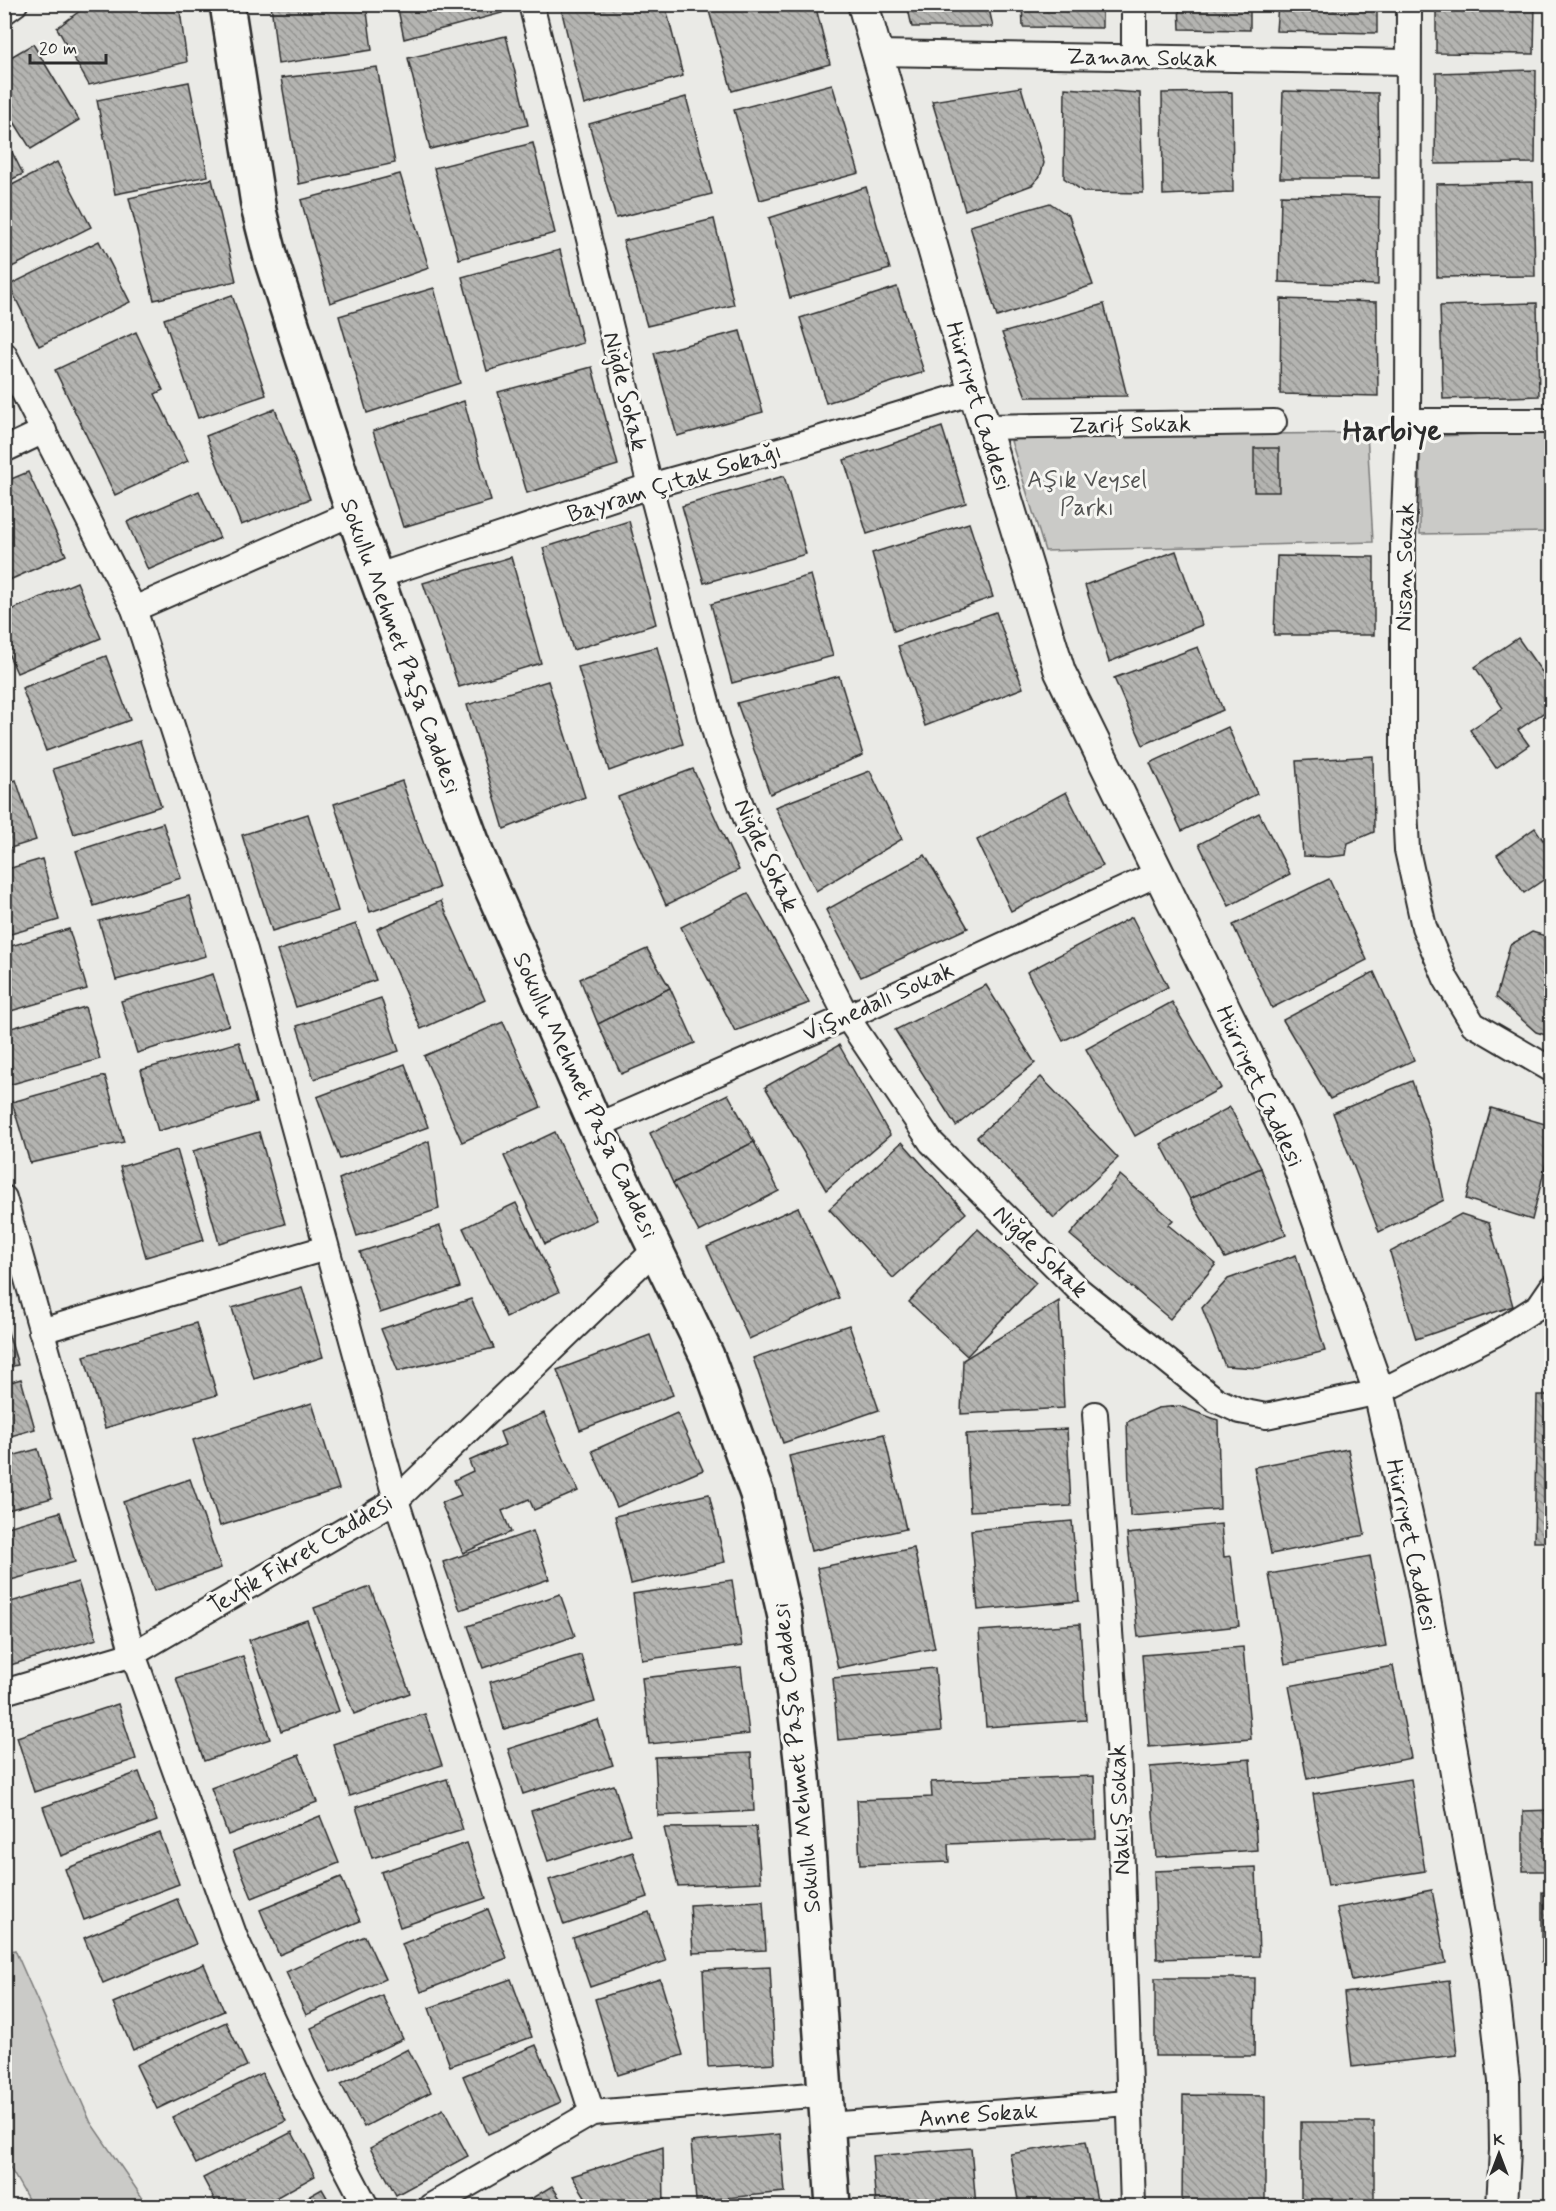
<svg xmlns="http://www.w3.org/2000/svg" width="1556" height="2211" font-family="Mynerve,sans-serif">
<defs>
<pattern id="building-back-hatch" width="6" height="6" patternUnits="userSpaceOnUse" patternTransform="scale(1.5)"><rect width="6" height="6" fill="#b4b4b1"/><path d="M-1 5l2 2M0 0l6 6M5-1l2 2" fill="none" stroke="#939390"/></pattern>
</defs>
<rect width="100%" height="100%" fill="#eaeae6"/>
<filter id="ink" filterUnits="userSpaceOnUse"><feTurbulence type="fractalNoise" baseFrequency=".0167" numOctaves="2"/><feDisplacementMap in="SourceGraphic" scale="12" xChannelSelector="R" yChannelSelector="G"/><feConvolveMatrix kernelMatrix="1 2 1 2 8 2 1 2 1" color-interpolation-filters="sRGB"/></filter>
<g filter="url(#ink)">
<g fill="#cacac7" stroke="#7a7a79" stroke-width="1.5">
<path d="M1551 431V532L1420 534V437Z"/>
<path d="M1367 433 1373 542 1045 551 1011 441 1024 436Z"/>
<path d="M15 1950 91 2123 148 2206H32L5 2159 4 1953Z"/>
</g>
<g fill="url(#building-back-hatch)" stroke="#2b2b2b" stroke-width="1.5">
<path d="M120 4H179L187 62 89 85 57 28 81 10Z"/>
<path d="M271 4H366L372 50 278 64Z"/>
<path d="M397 4H500L502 13 404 39Z"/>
<path d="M560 4H665L683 76 584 105Z"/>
<path d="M707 4H815L830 64 732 91Z"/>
<path d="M907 4H988L993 27H912Z"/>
<path d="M1022 4H1102V28L1023 27Z"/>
<path d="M1179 4H1250V30L1180 29Z"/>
<path d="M1278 4H1377V33L1276 31Z"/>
<path d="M1436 4H1535L1534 54 1436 53Z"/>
<path d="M506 36 528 125 430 149 408 58Z"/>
<path d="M33 44 79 120 31 149 4 106V61Z"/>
<path d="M377 67 395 163 299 184 281 78Z"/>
<path d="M1536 70 1535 163 1435 164 1436 73Z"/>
<path d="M189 82 208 176 115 194 97 100Z"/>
<path d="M832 84 859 173 760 200 734 110Z"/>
<path d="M1021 87 1044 163 1040 176 1032 185 965 210 932 101Z"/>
<path d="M1065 88 1140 93 1143 193 1084 192 1064 178Z"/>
<path d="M1283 91 1378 93 1379 178H1280Z"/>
<path d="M1232 92 1233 192 1163 195 1162 93Z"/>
<path d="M686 97 712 194 616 218 589 124Z"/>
<path d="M4 136 23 174 4 183Z"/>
<path d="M533 143 555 233 459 259 434 168Z"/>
<path d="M57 162 91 227 4 271V189Z"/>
<path d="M400 174 429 268 330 303 301 200Z"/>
<path d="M212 179 236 281 154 300 129 198Z"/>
<path d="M1533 182 1535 276 1437 277 1436 184Z"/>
<path d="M866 187 890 269 790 298 769 218Z"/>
<path d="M1281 195 1379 197 1378 285 1279 282Z"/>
<path d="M1050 203 1069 216 1093 285 997 317 970 226Z"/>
<path d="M714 219 734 305 647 326 623 241Z"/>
<path d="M99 241 130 302 39 346 9 285Z"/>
<path d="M560 250 583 343 487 371 462 277Z"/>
<path d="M897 287 924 372 826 403 800 318Z"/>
<path d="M434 288 460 383 367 413 339 316Z"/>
<path d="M232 295 266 395 198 418 164 319Z"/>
<path d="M1281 299 1377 302 1378 396 1280 394Z"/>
<path d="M1537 303 1539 396 1443 399 1440 306Z"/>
<path d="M1104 304 1127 396 1026 397 1002 333Z"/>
<path d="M740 331 763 412 677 436 654 353Z"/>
<path d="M136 332 163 390 155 394 188 461 115 495 55 370Z"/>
<path d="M592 367 618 465 527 493 498 392Z"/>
<path d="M464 401 491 501 403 527 373 431Z"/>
<path d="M275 409 310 499 241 525 206 436Z"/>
<path d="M942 427 966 503 867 534 844 460Z"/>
<rect x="1254" y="448" width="25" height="44"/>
<path d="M28 472 66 555 5 582 4 482Z"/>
<path d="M784 476 806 554 704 583 682 506Z"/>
<path d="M199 491 220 538 148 570 127 522Z"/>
<path d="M629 521 656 624 573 650 543 548Z"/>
<path d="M969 523 993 597 894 631 872 553Z"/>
<path d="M1176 551 1202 625 1109 662 1085 585Z"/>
<path d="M1277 556 1374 557V635H1274Z"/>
<path d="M511 557 541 663 459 687 423 583Z"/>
<path d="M811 575 833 656 732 683 711 604Z"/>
<path d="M77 582 101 638 17 673 4 644V613Z"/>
<path d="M996 612 1023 688 925 726 898 646Z"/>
<path d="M1518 638 1544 675 1552 669V707L1518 730 1529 745 1496 768 1470 730 1503 708 1475 667Z"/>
<path d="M657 647 683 744 609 771 578 667Z"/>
<path d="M1198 647 1223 710 1143 745 1114 678Z"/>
<path d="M106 656 130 720 46 751 22 688Z"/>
<path d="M839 676 863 755 770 794 737 703Z"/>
<path d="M548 681 585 797 504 829 467 705Z"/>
<path d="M1228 727 1257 794 1182 831 1150 763Z"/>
<path d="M140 741 161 806 74 834 53 769Z"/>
<path d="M4 747 11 765 4 767Z"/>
<path d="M1373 756 1374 832 1348 843 1346 855 1328 857 1303 856 1296 761Z"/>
<path d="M693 769 739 870 666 905 618 797Z"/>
<path d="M870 771 902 839 816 891 775 807Z"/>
<path d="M16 780 36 840 4 850V784Z"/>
<path d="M402 781 439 888 370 912 334 804Z"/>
<path d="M1066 792 1103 866 1011 911 977 840Z"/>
<path d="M1259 813 1290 874 1229 906 1199 844Z"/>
<path d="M308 814 338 911 272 931 242 835Z"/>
<path d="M163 823 181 878 94 906 76 851Z"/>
<path d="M1535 828 1543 840 1552 834V874L1524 893 1497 855Z"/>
<path d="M925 855 968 928 861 977 826 910Z"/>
<path d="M42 859 59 920 4 936V870Z"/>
<path d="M1329 879 1367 960 1272 1008 1233 925Z"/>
<path d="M748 893 809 1003 735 1031 681 927Z"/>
<path d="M189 896 206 956 116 980 99 921Z"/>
<path d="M441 901 485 1000 421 1029 377 929Z"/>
<path d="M1132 917 1168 987 1063 1041 1027 972Z"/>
<path d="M356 924 376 980 296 1007 277 951Z"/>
<path d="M69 929 87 989 4 1013V948Z"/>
<path d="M1532 932 1552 938V1037L1536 1032 1496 997 1510 945Z"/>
<path d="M647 949 670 988 598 1024 580 979Z"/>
<path d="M1374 972 1414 1060 1330 1099 1283 1020Z"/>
<path d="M213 974 229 1025 137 1053 121 1001Z"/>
<path d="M986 985 1035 1063 956 1126 895 1030Z"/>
<path d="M670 988 695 1043 621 1074 598 1024Z"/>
<path d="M381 998 399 1051 314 1079 297 1026Z"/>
<path d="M1172 1002 1221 1088 1135 1136 1086 1049Z"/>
<path d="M85 1007 100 1059 5 1086 4 1030Z"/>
<path d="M503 1022 541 1107 462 1142 424 1056Z"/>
<path d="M239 1042 256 1103 158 1131 141 1070Z"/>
<path d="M839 1045 890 1135 826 1190 765 1087Z"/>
<path d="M405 1064 428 1127 340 1159 317 1097Z"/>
<path d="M105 1076 124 1142 30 1163 12 1102Z"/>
<path d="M1041 1077 1118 1158 1054 1218 977 1137Z"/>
<path d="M1412 1081 1430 1132 1444 1200 1379 1232 1333 1113Z"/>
<path d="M728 1094 754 1142 673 1183 650 1133Z"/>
<path d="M1230 1107 1261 1168 1190 1199 1161 1144Z"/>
<path d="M1491 1108 1552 1126V1139L1532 1220 1466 1199Z"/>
<path d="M259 1132 285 1224 219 1243 193 1151Z"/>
<path d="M555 1132 596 1220 545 1244 504 1156Z"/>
<path d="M429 1141 439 1209 357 1236 339 1179Z"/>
<path d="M754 1142 779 1191 699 1232 673 1183Z"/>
<path d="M902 1142 966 1213 893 1278 829 1209Z"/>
<path d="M177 1150 204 1240 146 1257 120 1167Z"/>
<path d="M1261 1168 1286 1235 1225 1258 1190 1199Z"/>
<path d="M1120 1175 1173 1220 1168 1225 1216 1264 1170 1319 1070 1235Z"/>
<path d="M516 1203 559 1292 506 1317 463 1228Z"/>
<path d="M798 1207 839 1298 749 1339 707 1247Z"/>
<path d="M1461 1214 1489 1223 1513 1306 1416 1339 1390 1252Z"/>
<path d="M440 1226 460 1287 380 1313 360 1252Z"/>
<path d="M978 1229 1036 1283 967 1356 909 1302Z"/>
<path d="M1296 1255 1325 1351 1258 1368 1225 1366 1202 1308 1228 1279Z"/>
<path d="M302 1287 323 1357 254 1379 232 1308Z"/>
<path d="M471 1299 494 1348 398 1371 381 1329Z"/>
<path d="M1059 1301 1064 1408 961 1414 963 1360Z"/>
<path d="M4 1319 18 1365 4 1368Z"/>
<path d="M196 1323 217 1395 105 1428 84 1356Z"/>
<path d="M849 1325 879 1410 783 1443 753 1358Z"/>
<path d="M650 1335 673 1395 580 1430 557 1370Z"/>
<path d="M21 1379 35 1429 4 1438V1384Z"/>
<path d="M1537 1395H1552V1542H1534Z"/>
<path d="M312 1403 339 1489 220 1526 193 1440Z"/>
<path d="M1179 1406 1218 1420 1220 1509 1130 1516 1127 1422 1158 1408Z"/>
<path d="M544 1413 578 1491 534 1510 529 1499 502 1511 511 1532 463 1553 441 1503 461 1495 454 1480 473 1471 469 1461 505 1445 500 1432Z"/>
<path d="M677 1413 703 1470 617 1507 592 1451Z"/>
<path d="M1067 1429 1071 1506 970 1511 966 1434Z"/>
<path d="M884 1434 906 1529 811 1551 789 1456Z"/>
<path d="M38 1449 52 1498 4 1511V1458Z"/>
<path d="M1348 1449 1365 1535 1271 1554 1254 1467Z"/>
<path d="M190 1479 221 1568 154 1591 123 1502Z"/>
<path d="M709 1494 725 1562 631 1584 615 1516Z"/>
<path d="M60 1512 75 1562 4 1582V1528Z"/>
<path d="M1072 1521 1079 1601 978 1610 971 1530Z"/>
<path d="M1221 1524 1224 1557 1231 1556 1239 1626 1138 1637 1127 1534Z"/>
<path d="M533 1531 549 1579 460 1610 443 1562Z"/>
<path d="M914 1548 935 1648 838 1668 817 1568Z"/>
<path d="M1370 1556 1386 1646 1285 1664 1269 1574Z"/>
<path d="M732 1580 742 1646 642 1660 633 1594Z"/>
<path d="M78 1582 97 1639 4 1667V1604Z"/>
<path d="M370 1587 410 1693 354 1714 314 1608Z"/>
<path d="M560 1594 575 1636 483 1668 468 1626Z"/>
<path d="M307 1620 339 1711 281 1731 249 1640Z"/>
<path d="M1080 1624 1086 1720 986 1727 979 1631Z"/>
<path d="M1243 1647 1251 1739 1149 1747 1142 1655Z"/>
<path d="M581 1655 595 1702 504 1729 490 1682Z"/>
<path d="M243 1656 270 1739 204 1761 176 1678Z"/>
<path d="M1393 1666 1411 1758 1307 1779 1289 1686Z"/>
<path d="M741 1667 749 1734 649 1744 642 1678Z"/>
<path d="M935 1668 941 1731 838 1740 833 1678Z"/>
<path d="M118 1704 136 1759 34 1792 17 1737Z"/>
<path d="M425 1714 442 1765 350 1796 333 1744Z"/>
<path d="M598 1720 613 1765 523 1794 508 1749Z"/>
<path d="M751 1753 754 1811 658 1816 655 1757Z"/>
<path d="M299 1755 317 1802 228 1835 211 1788Z"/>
<path d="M1250 1759 1257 1850 1156 1857 1150 1767Z"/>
<path d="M139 1772 157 1821 61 1856 43 1807Z"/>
<path d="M1094 1776 1096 1838 948 1844 949 1862 860 1865 857 1800 932 1797 931 1782Z"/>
<path d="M447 1779 463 1830 372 1858 356 1807Z"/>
<path d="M1411 1779 1425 1871 1328 1886 1313 1794Z"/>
<path d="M614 1785 630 1834 548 1861 531 1811Z"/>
<path d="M1552 1810V1871H1523V1811Z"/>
<path d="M320 1816 339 1863 252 1898 233 1851Z"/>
<path d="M756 1827 761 1882 678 1886 664 1828Z"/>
<path d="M160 1833 179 1884 84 1920 65 1869Z"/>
<path d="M467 1843 486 1898 400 1927 381 1872Z"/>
<path d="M633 1852 648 1897 564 1925 549 1880Z"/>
<path d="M1256 1867 1259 1956 1157 1959 1154 1871Z"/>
<path d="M341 1877 360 1921 279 1955 260 1910Z"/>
<path d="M1432 1890 1446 1963 1352 1981 1337 1908Z"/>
<rect x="1542" y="1892" width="10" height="70"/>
<path d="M177 1899 196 1944 103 1983 84 1938Z"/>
<path d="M763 1901 766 1950 693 1953 690 1905Z"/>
<path d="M488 1909 507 1958 421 1992 402 1944Z"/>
<path d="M649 1912 666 1961 590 1987 573 1938Z"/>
<path d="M365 1936 385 1979 306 2015 286 1972Z"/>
<path d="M204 1964 224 2011 133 2050 113 2003Z"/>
<path d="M770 1967 775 2063 708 2067 703 1970Z"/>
<path d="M1552 1974V2057H1546Z"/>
<path d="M1155 1978H1255L1254 2056H1155Z"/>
<path d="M511 1979 532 2037 450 2066 429 2008Z"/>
<path d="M660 1979 683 2055 618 2075 595 1999Z"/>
<path d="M1449 1980 1457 2055 1352 2067 1344 1993Z"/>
<path d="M382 1995 403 2039 331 2072 311 2028Z"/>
<path d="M226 2022 247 2066 157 2109 136 2065Z"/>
<path d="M536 2045 561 2102 488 2134 463 2076Z"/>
<path d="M408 2049 431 2092 364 2127 341 2084Z"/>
<path d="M262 2073 286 2121 196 2164 172 2117Z"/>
<path d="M1183 2095 1265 2096V2206H1182Z"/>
<path d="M443 2109 468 2156 396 2195 370 2148Z"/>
<rect x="1301" y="2122" width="73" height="84"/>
<path d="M292 2132 315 2176 261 2206H218L203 2178Z"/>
<path d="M780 2134 785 2192 696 2201 691 2142Z"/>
<path d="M1086 2141 1098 2206H1019L1010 2154Z"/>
<path d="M663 2147 664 2206H591L572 2176Z"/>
<path d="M971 2148 976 2206H876L872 2156Z"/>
<path d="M552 2186 565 2206H519Z"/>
<path d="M322 2189 332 2206H292Z"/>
</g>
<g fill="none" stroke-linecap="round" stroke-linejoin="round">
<defs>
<g id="minor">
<path d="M531 4 650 486 717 740 747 821 847 1017 931 1142 1079 1290 1216 1400 1240 1411 1266 1416 1379 1392 1495 1334 1539 1306 1552 1287"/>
<path d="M1409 4 1408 421 1403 539V764L1407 850 1424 927 1446 979 1473 1024 1552 1070"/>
<path d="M4 12 15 4"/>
<path d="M876 53 1408 62"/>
<path d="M1134 56V4"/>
<path d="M4 354 134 609 245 950 396 1500 592 2113"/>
<path d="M1408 421H1552"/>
<path d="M986 427 1274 422"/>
<path d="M4 450 44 431"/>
<path d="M375 577 650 486 808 442 974 392"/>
<path d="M134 609 353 513"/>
<path d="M596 1126 847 1017 1159 873"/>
<path d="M4 1198 133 1654 235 1937 303 2086 366 2206"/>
<path d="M41 1331 326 1248"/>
<path d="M1095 1414 1118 1747 1133 2206"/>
<path d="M4 1692 133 1654 396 1500 657 1248"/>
<path d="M827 2125 1129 2103"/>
<path d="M431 2206 592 2113 824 2094"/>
</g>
<path id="tertiary" d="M863 4 974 392 1060 672 1288 1137 1379 1392 1420 1572 1492 1975 1504 2081 1505 2150 1502 2206"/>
<path id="secondary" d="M227 4 259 211 272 262 353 513 477 855 596 1126 707 1356 757 1494 785 1617 803 1777 833 2206"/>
</defs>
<use href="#minor" stroke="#2b2b2b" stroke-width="28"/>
<use href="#tertiary" stroke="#2b2b2b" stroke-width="34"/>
<use href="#secondary" stroke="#2b2b2b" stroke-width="38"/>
<use href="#minor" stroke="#f6f6f2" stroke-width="24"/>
<use href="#tertiary" stroke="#f6f6f2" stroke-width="30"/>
<use href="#secondary" stroke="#f6f6f2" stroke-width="33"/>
</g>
</g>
<g text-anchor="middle" stroke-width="6" stroke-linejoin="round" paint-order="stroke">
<g font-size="24" fill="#2b2b2b" stroke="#f6f6f2">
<text transform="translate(1142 57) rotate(1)" y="8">Zaman Sokak</text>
<text transform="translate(626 391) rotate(76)" y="8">Niğde Sokak</text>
<text transform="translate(979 406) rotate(73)" y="8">Hürriyet Caddesi</text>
<text transform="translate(1130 424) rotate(-1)" y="8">Zarif Sokak</text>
<text transform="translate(674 482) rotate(-17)" y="8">Bayram Çıtak Sokağı</text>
<text transform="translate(1404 567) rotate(-89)" y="8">Nisan Sokak</text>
<text transform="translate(401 646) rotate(70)" y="8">Sokullu Mehmet Paşa Caddesi</text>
<text transform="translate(767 855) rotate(65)" y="8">Niğde Sokak</text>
<text transform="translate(878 1001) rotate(-24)" y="8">Vişnedalı Sokak</text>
<text transform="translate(1260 1086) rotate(65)" y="8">Hürriyet Caddesi</text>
<text transform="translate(586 1095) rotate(65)" y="8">Sokullu Mehmet Paşa Caddesi</text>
<text transform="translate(1041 1251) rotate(44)" y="8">Niğde Sokak</text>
<text transform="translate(1412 1545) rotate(78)" y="8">Hürriyet Caddesi</text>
<text transform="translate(300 1554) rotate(-31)" y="8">Tevfik Fikret Caddesi</text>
<text transform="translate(796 1758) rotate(-96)" y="8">Sokullu Mehmet Paşa Caddesi</text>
<text transform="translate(1119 1810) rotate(-92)" y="8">Nakış Sokak</text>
<text transform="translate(978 2114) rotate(-4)" y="8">Anne Sokak</text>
</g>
<g font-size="24" fill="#535352" stroke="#f6f6f2">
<text x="1087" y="487">Aşık Veysel<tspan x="1087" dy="28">Parkı</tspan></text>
</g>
<g font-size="30" font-weight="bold" fill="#2b2b2b" stroke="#f6f6f2">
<text x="1392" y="440">Harbiye</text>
</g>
</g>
<rect width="1556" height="2211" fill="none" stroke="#f6f6f2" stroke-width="24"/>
<rect x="12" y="12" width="1532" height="2187" fill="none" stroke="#2b2b2b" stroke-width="2" filter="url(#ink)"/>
<g transform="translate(1499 2154)" stroke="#f6f6f2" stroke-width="4.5" paint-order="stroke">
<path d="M0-4.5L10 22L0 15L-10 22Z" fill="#2b2b2b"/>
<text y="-9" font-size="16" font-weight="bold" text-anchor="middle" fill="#2b2b2b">K</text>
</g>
<path d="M30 54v9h76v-9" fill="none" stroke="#2b2b2b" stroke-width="3"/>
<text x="39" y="54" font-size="18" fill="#2b2b2b" stroke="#f6f6f2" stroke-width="4.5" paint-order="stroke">20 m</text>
</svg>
